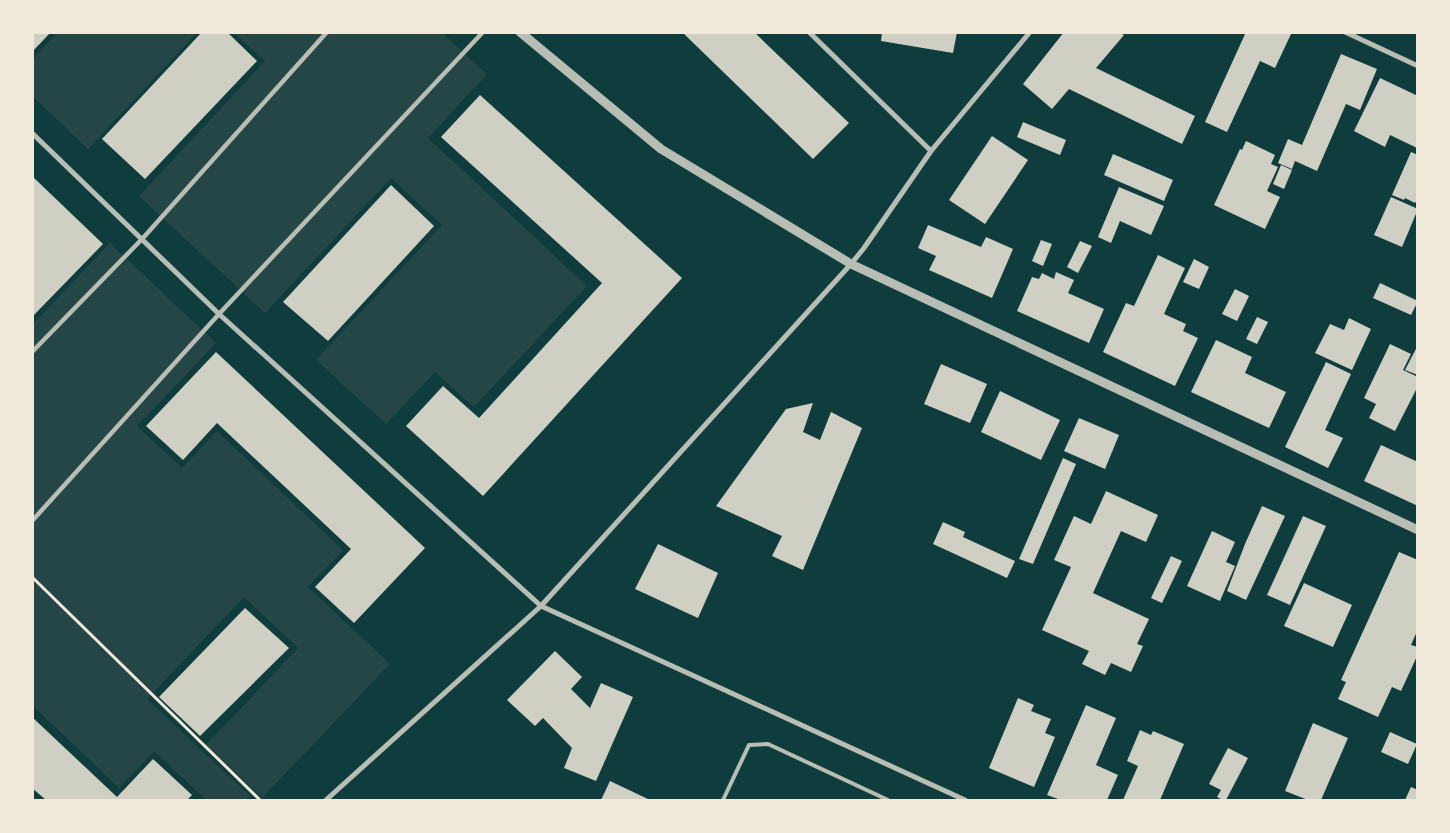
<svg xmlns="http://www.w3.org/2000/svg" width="1450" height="833" font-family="'Public Sans',sans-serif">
<rect width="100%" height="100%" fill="#0f3d3e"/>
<g fill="#244646">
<path d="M57 33V32L197 33 88 149 33 97V59Z"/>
<path d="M234 33H442L487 74 428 138 587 286 474 407 435 372 386 424 316 360 442 225 391 178 265 313 139 196 265 61Z"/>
<path d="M110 243 216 343 137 426 182 468 217 431 343 550 308 587 390 664 262 798 206 745 298 648 244 597 147 699 250 796 246 800H206L154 751 119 788 33 706 32 325Z"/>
</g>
<g fill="#cfcfc3">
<path d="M32 32H51L32 52Z"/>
<path d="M202 32H227L257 61 145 179 102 139Z"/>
<path d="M682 32H754L849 123 813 159Z"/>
<path d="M882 32H957L953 53 881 41Z"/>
<path d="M1064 32H1118L1124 35 1096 68 1195 116 1182 144 1069 89 1052 109 1023 84Z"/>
<path d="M1246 32H1292L1275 68 1260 61 1227 132 1205 122Z"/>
<path d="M1341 54 1377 69 1360 110 1346 104 1317 171 1295 161 1292 169 1278 163 1288 139 1302 145Z"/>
<path d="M1380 78 1418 96 1417 148 1390 135 1385 147 1354 131Z"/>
<path d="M480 95 682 278 483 496 406 426 443 386 479 418 602 283 441 137Z"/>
<path d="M1023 122 1066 140 1060 155 1017 137Z"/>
<path d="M992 136 1028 160 985 224 949 200Z"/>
<path d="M1246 141 1275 155 1271 164 1278 167 1267 191 1280 197 1265 229 1214 205 1240 149 1242 150Z"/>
<path d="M1411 152 1418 155V198L1415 203 1405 198 1404 200 1392 195Z"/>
<path d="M1113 154 1173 180 1164 201 1104 175Z"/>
<path d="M1281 165 1292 170 1284 189 1273 184Z"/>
<path d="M32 176 103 244 33 316 32 250 34 249 32 247Z"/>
<path d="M391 185 434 226 328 341 283 302Z"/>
<path d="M1119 187 1164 206 1151 235 1120 221 1111 243 1098 237Z"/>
<path d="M1391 197 1418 209 1402 247 1374 235Z"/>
<path d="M928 225 981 247 986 237 1013 249 992 298 929 270 936 256 918 248Z"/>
<path d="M1041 240 1052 244 1043 266 1032 261Z"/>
<path d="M1080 241 1092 246 1078 273 1067 267Z"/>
<path d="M1158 255 1185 268 1164 314 1186 324 1183 331 1198 338 1175 386 1103 352 1126 303 1134 306Z"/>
<path d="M1194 259 1209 267 1199 289 1183 282Z"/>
<path d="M1056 272 1074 280 1068 293 1104 309 1089 343 1017 311 1032 277 1039 279 1042 273 1054 279Z"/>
<path d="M1380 283 1418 301 1411 315 1373 298Z"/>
<path d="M1235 289 1249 296 1237 321 1222 314Z"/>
<path d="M1257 317 1268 322 1257 344 1246 339Z"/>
<path d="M1349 318 1371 329 1352 370 1315 353 1330 324 1344 330Z"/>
<path d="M1216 340 1252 357 1245 373 1286 392 1269 428 1191 392Z"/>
<path d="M1390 344 1411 354 1403 370 1418 377V386L1395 431 1369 418 1376 404 1364 398Z"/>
<path d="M1418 345V375L1405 370Z"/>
<path d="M216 352 425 548 354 623 315 587 351 549 217 423 183 460 146 426Z"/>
<path d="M1326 362 1351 374 1325 430 1343 438 1328 468 1285 447Z"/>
<path d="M941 364 987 384 970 423 924 404Z"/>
<path d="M1000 391 1060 420 1041 460 981 432Z"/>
<path d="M813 403 803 432 820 440 831 412 862 428 803 570 772 556 782 536 716 506 786 409Z"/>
<path d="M1079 418 1119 435 1105 469 1064 451Z"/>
<path d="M1381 445 1418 462V506L1364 481Z"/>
<path d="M1063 458 1076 464 1033 564 1019 559Z"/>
<path d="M1106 491 1158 515 1146 542 1121 531 1093 593 1149 619 1137 644 1143 646 1131 672 1111 663 1105 675 1082 664 1089 651 1042 630 1071 567 1054 560 1074 516 1091 524Z"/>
<path d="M1262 506 1285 516 1246 600 1227 591 1245 544Z"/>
<path d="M1303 516 1326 526 1290 605 1267 595Z"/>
<path d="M943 522 965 532 963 537 1015 561 1007 578 933 544Z"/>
<path d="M1212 531 1235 542 1226 562 1235 566 1220 601 1187 586Z"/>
<path d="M658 544 718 573 698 618 635 589Z"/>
<path d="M1399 552 1418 560V629L1411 645 1418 647V654L1401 691 1392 687 1378 717 1338 699 1346 682 1341 680Z"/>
<path d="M1171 556 1182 561 1162 603 1151 598Z"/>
<path d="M1304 583 1352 605 1333 647 1284 626Z"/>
<path d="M245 608 289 648 200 736 159 697Z"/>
<path d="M555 651 582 677 571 689 590 708 601 683 633 697 596 781 564 768 572 748 543 718 535 726 507 700Z"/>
<path d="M1018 698 1034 705 1031 711 1051 719 1045 733 1055 737 1034 787 989 768Z"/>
<path d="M1086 705 1116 718 1096 765 1118 775 1107 800H1061L1047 795Z"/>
<path d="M32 717 117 797 153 759 192 795 187 800H46L32 788Z"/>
<path d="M1313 723 1348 738 1321 800H1308L1285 791Z"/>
<path d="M1140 730 1151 735 1153 731 1184 744 1160 800H1123L1138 766 1127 761Z"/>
<path d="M1390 732 1417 744 1408 764 1381 752Z"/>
<path d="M1228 748 1248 758 1226 800H1223L1217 797 1221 790 1209 784Z"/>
<path d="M610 781 650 800H601Z"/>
<path d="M1411 787 1418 790V800H1405Z"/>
</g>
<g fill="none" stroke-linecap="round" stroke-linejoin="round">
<path stroke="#f1e9da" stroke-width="3" d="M32 577 260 800"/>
<path stroke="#b8beb3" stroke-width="4" d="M723 800 749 745 768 744 888 800"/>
<g stroke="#b8beb3" stroke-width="4.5">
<path d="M32 352 143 238 327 32"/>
<path d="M32 521 219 314 483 32"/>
</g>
<g stroke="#b8beb3" stroke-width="5">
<path d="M809 32 931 151"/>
<path d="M1345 32 1418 66"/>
<path d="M32 133 219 314 541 606 965 800"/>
<path d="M326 800 541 606 851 264 864 248 931 151 1030 32"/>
</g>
<path stroke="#b8beb3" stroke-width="9" d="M520 32 661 149 851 264 1418 530"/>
</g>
<rect width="1450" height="833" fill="none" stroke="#f1e9da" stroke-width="68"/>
</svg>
